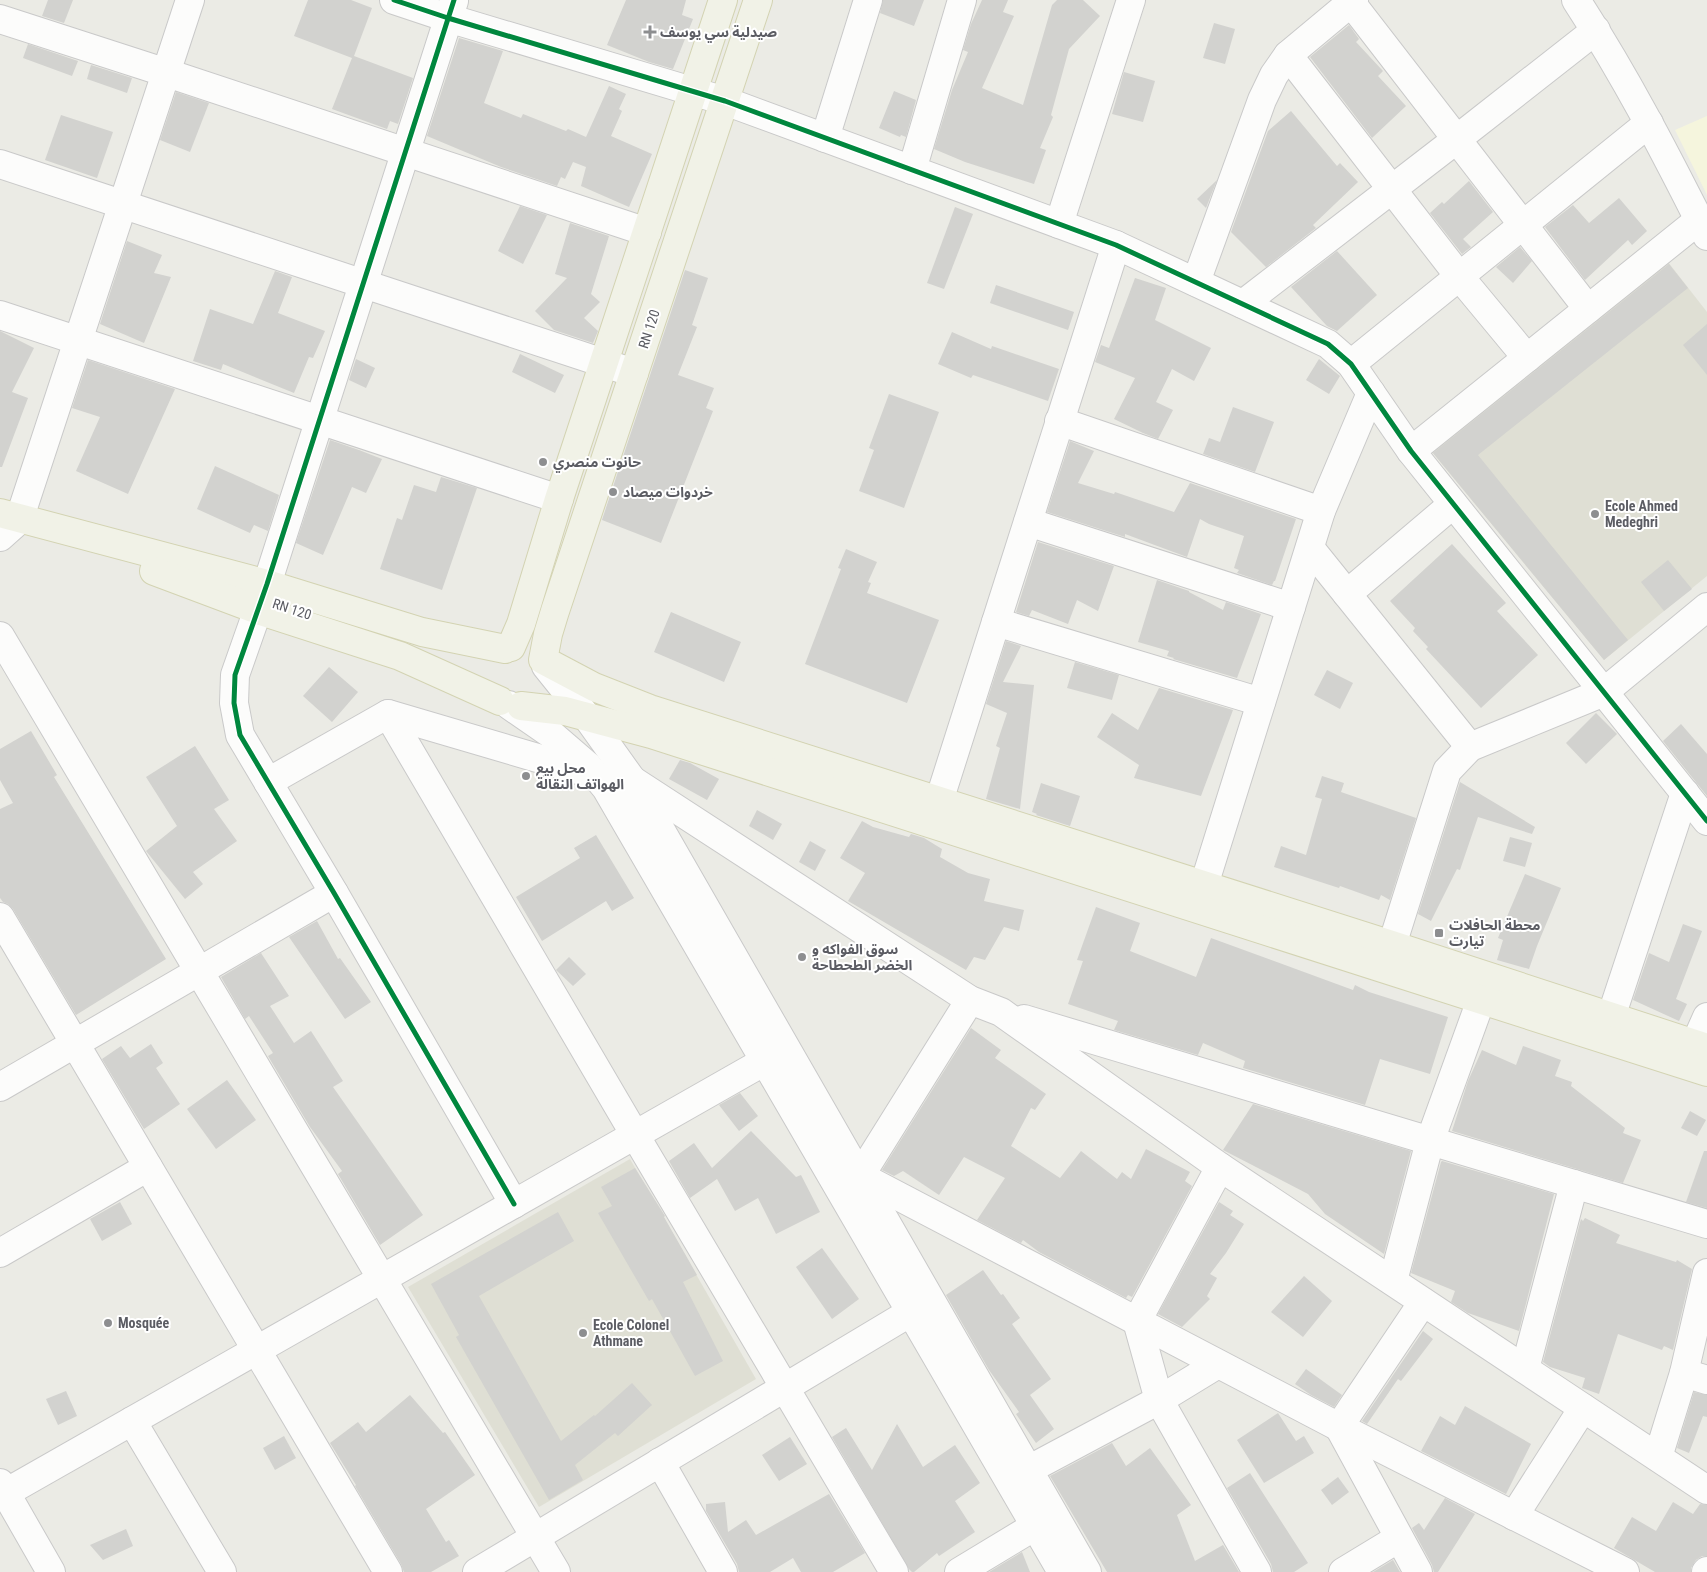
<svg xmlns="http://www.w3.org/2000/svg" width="1707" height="1572" font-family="'Roboto Condensed','Noto Sans Arabic',sans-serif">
<rect width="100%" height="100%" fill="#ebebe5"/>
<path fill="#f5f5dd" d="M1707 116V195L1675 130Z"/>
<g fill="#dfdfd4">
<path d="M1668 262 1707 312V576L1604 660 1432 452Z"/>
<path d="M630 1159 756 1379 539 1507 408 1287Z"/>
</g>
<g fill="#d2d2cf">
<path d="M48 0H73L64 23 42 16Z"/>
<path d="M308 0H351L372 8 354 56 413 78 398 124 390 121 387 129 332 109 352 58 294 36Z"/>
<path d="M626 0H686L682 15 693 19 673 69 649 62 607 45Z"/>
<path d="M883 0H924L914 26 880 13Z"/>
<path d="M982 0H1008L1003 12 1014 16 982 88 1023 105 1052 5 1057 0H1083L1100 16 1069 49 1051 115 1053 117 1040 148 1046 150 1034 184 965 162 934 149 952 90 968 52 963 50 971 24Z"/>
<path d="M1214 23 1235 29 1225 64 1203 58Z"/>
<path d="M1349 25 1359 39 1356 42 1383 71 1378 76 1406 106 1372 138 1310 57Z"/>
<path d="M459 38 503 51 484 103 521 118 523 114 566 131 568 129 586 137 609 86 626 94 619 109 622 111 611 136 652 154 629 207 581 186 586 167 573 162 565 179 561 177 557 186 501 167 427 136Z"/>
<path d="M28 44 78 61 72 76 23 58Z"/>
<path d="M91 65 132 78 127 93 87 79Z"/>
<path d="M1124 72 1155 81 1143 122 1112 114Z"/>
<path d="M894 91 916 100 906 137 901 135 900 137 879 128Z"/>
<path d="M176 92 209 103 190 152 160 140Z"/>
<path d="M1291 111 1337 166 1340 163 1358 182 1313 225 1316 228 1266 267 1231 232 1268 131Z"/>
<path d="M61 115 113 132 97 178 45 160Z"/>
<path d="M1217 180 1206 208 1197 199Z"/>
<path d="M1469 181 1493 212 1463 239 1471 247 1462 254 1430 213 1442 202 1444 204Z"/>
<path d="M1619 198 1647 231 1632 245 1628 240 1585 280 1545 227 1573 205 1589 223Z"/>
<path d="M520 206 547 215 523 264 498 251Z"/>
<path d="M955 207 973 214 944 289 927 283Z"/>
<path d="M570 223 609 236 591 294 600 302 584 318 598 331 593 343 554 330 535 311 567 278 555 274Z"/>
<path d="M127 241 162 255 154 273 171 277 144 343 100 324Z"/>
<path d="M1520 247 1532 261 1513 283 1496 267Z"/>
<path d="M1337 251 1377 295 1337 331 1327 326 1291 287Z"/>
<path d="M1669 264 1688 288 1478 455 1628 640 1604 660 1433 453Z"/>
<path d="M685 270 708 278 692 325 697 327 678 375 714 388 706 408 713 411 661 543 602 520Z"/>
<path d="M275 271 292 277 278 313 325 331 313 358 309 357 294 393 223 364 221 370 193 361 210 309 253 324Z"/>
<path d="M1135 278 1166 288 1155 320 1211 348 1194 381 1172 369 1156 402 1173 410 1158 439 1143 433 1114 419 1135 378 1095 362 1101 345 1109 348Z"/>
<path d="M996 285 1074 312 1068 330 990 303Z"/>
<path d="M1707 324V375L1683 345Z"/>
<path d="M0 331 34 348 12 392 28 398 2 467H0Z"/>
<path d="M952 332 991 349 992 346 1059 369 1048 401 973 375 971 378 938 364Z"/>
<path d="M520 354 564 375 555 393 512 372Z"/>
<path d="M356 359 375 368 366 388 349 380Z"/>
<path d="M1319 359 1340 376 1329 394 1306 380Z"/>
<path d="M88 360 175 389 128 494 76 471 100 417 72 408Z"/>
<path d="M889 394 939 412 904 508 859 491 874 450 869 448Z"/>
<path d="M1233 407 1274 422 1255 472 1203 454 1209 438 1220 442Z"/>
<path d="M330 440 359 450 382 459 366 493 352 487 323 555 296 543Z"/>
<path d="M1070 441 1094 451 1078 483 1114 494 1115 492 1174 512 1190 483 1296 519 1275 581H1274L1272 585 1237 573 1239 570 1234 568 1244 536 1209 524 1200 519 1187 557 1125 534V537L1047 512Z"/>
<path d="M215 466 279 495 268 531 254 525 250 533 197 509Z"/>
<path d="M441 477 477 488 442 590 380 569 397 518 402 520 414 485 436 492Z"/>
<path d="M1038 542 1114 566 1098 611 1077 600 1068 624 1032 610 1029 616 1016 612Z"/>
<path d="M1452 544 1506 603 1497 611 1538 655 1481 708 1426 649 1428 647 1413 631 1415 628 1390 601Z"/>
<path d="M846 549 877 562 868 582 871 583 867 593 939 620 907 703 805 664 841 569 838 568Z"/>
<path d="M1668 560 1692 589 1664 611 1641 582Z"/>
<path d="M1157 580 1189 591V592L1223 610 1226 602 1261 614 1237 678 1173 659 1174 658 1167 656 1169 651 1138 642Z"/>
<path d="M671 612 741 642 724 682 654 652Z"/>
<path d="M1006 641 1021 646 1003 682 1034 685 1020 809 986 799 1000 748 996 746 1007 713 986 704Z"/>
<path d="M1075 662 1119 675 1112 700 1067 688Z"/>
<path d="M329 667 358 692 332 722 303 696Z"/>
<path d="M1327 670 1353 683 1340 709 1314 695Z"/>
<path d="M1159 688 1233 710 1201 796 1134 778 1139 765 1097 737 1112 713 1138 730Z"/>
<path d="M1596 713 1617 734 1586 764 1566 743Z"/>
<path d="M1681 724 1707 754V796L1663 741Z"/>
<path d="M31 731 57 775 54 777 166 959 76 1015 13 909 8 904 3 902 0 898V809L13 803 0 780V749Z"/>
<path d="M195 746 229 800 214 809 237 841 193 872 203 884 185 899 146 851 177 826 146 777Z"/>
<path d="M680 760 690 763 719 779 707 800 669 779Z"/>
<path d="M1322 776 1344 783 1341 792 1416 818 1390 900 1381 895 1379 900 1340 886 1339 888 1274 867 1281 846 1306 855 1322 799 1315 797Z"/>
<path d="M1460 782 1535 827 1532 834 1478 817 1460 870 1457 869 1431 921 1418 914Z"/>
<path d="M1041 783 1080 796 1070 826 1036 815 1037 814 1032 812Z"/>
<path d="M757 810 782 824 773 840 749 826Z"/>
<path d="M862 821 873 827 909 837 911 834 924 838 942 849 940 857 968 873 990 879 984 901 1024 910 1019 931 1004 927 985 960 974 957 966 970 848 901 865 873 840 858Z"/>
<path d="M596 835 634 898 612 911 606 901 542 941 516 897 580 858 574 848Z"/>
<path d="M1510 837 1532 843 1525 867 1503 861Z"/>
<path d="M810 841 826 850 815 871 799 862Z"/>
<path d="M1525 874 1561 888 1537 946 1529 969 1497 960 1503 940 1498 938Z"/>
<path d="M1096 907 1140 923 1130 951 1196 977 1211 938 1353 990 1355 985 1369 992 1448 1017 1430 1074 1380 1059 1365 1105 1243 1068 1245 1061 1203 1043 1198 1055 1114 1030 1118 1021 1068 1004 1083 961 1077 960Z"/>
<path d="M317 921 338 959 340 958 371 1002 345 1019 289 937Z"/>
<path d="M1683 924 1702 931 1676 999 1687 1004 1679 1021 1633 1000 1649 953 1669 962Z"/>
<path d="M261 953 289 996 270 1006 294 1043 311 1031 343 1081 333 1087 423 1215 380 1245 338 1174 342 1171 310 1127 268 1056 273 1053 249 1016 245 1019 221 977Z"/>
<path d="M569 957 586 974 573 986 556 970Z"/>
<path d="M971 1028 1001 1050 995 1058 1046 1094 1035 1110 1031 1108 1011 1146 1060 1178 1081 1151 1117 1179 1122 1172 1131 1179 1146 1149 1190 1172 1185 1181 1192 1186 1132 1297 1128 1295 1126 1298 1039 1252 1023 1240 1021 1243 977 1220 1005 1178 964 1157 939 1195 903 1171 894 1176 882 1170Z"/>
<path d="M151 1044 163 1063 156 1068 180 1104 144 1129 102 1059 121 1046 130 1058Z"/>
<path d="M1523 1046 1561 1060 1555 1076 1572 1082 1571 1086 1625 1128 1623 1133 1641 1140 1623 1183 1452 1131 1468 1081 1482 1050 1516 1065Z"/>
<path d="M227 1080 256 1120 216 1149 187 1109Z"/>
<path d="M740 1093 758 1116 739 1131 719 1105Z"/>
<path d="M1253 1104 1411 1151 1384 1254 1325 1214 1308 1194 1223 1150Z"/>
<path d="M1690 1111 1706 1120 1697 1136 1681 1128Z"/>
<path d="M751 1131 796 1177 801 1175 820 1212 776 1234 758 1198 735 1211 717 1179 690 1198 669 1161 694 1143 712 1168Z"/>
<path d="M1704 1151H1707V1208L1686 1202Z"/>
<path d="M1442 1161 1554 1194 1519 1331 1468 1313 1451 1302 1455 1291 1411 1273 1441 1162Z"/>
<path d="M635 1168 665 1216 664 1217 697 1275 683 1282 723 1361 695 1376 652 1299 649 1301 598 1213 612 1206 601 1187Z"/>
<path d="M120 1202 132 1224 102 1241 90 1219Z"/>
<path d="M1219 1202 1233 1211 1230 1215 1244 1224 1226 1253 1210 1274 1217 1278 1207 1296 1210 1299 1182 1327 1158 1314Z"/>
<path d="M558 1212 574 1241 479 1296 561 1441 594 1415 595 1416 632 1383 652 1405 618 1436 615 1433 575 1465 583 1480 549 1500 456 1337 459 1335 431 1284Z"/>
<path d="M1585 1218 1620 1235 1616 1243 1676 1262 1677 1260 1692 1269 1673 1350 1664 1346 1662 1350 1618 1334 1599 1394 1582 1388 1585 1378 1550 1367 1543 1362 1581 1219 1583 1221Z"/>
<path d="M822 1248 859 1299 832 1319 796 1267Z"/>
<path d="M983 1270 1001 1295 1003 1294 1020 1318 1012 1324 1051 1379 1030 1395 1054 1429 1036 1443 1016 1414 1019 1412 989 1370 946 1295Z"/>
<path d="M1304 1276 1332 1301 1303 1337 1271 1312Z"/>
<path d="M1423 1331 1433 1339 1401 1381 1398 1379 1367 1424 1362 1421Z"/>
<path d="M1306 1369 1342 1395 1334 1407 1311 1395 1295 1384Z"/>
<path d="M66 1391 77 1416 58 1425 46 1399Z"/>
<path d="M1694 1392 1707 1395V1417L1703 1416 1689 1453 1677 1448Z"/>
<path d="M410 1395 443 1433 445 1432 475 1475 426 1509 446 1542 449 1540 459 1556 431 1572H404L401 1564 355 1486 356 1485 330 1443 358 1422 366 1432Z"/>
<path d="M1465 1406 1531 1444 1506 1494 1421 1451 1440 1416 1455 1425Z"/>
<path d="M1278 1413 1296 1441 1304 1436 1314 1453 1264 1483 1237 1440Z"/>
<path d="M897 1424 923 1467 955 1445 980 1483 955 1501 975 1532 939 1556 937 1553 914 1572H912L909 1569 832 1437 846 1428 872 1470Z"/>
<path d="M284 1436 296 1458 275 1470 263 1448Z"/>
<path d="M790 1437 807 1464 779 1481 762 1455Z"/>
<path d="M1112 1443 1126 1466 1150 1448 1191 1505 1177 1515 1195 1561 1223 1545 1239 1572H1107L1050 1476Z"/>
<path d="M1250 1473 1308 1563 1294 1572H1273L1271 1564 1227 1488Z"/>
<path d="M1338 1477 1349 1492 1332 1505 1321 1490Z"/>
<path d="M829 1494 865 1553 833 1572H801L793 1558 770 1572H739L737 1564 706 1511V1504L725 1502 728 1532 746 1520 756 1535Z"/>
<path d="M1445 1498 1475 1514 1438 1572H1434L1432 1565 1412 1528 1419 1523 1424 1530Z"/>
<path d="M1673 1502 1693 1514 1700 1504 1707 1505V1556H1702L1696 1560 1691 1568V1572H1655L1614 1548 1632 1517 1656 1531Z"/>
<path d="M126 1529 133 1546 103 1560 90 1545Z"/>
<path d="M1022 1552 1030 1572H989Z"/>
<path d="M1393 1560 1400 1572H1373Z"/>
</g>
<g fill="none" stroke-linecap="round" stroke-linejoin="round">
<defs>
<g id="minor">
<path d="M394 0 448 18 725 101 1116 245 1328 344 1351 364 1411 451 1707 821"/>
<path d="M1349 0 1588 309"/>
<path d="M1576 0C1625 75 1667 156 1707 236"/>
<path d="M454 1 267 584 235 675 234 703 240 735 334 893 514 1204"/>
<path d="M0 19 167 73 647 232"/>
<path d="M1288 55 1459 276 1527 358"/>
<path d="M825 138 868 0"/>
<path d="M0 164 634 373"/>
<path d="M912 170 962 0"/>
<path d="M1059 224 1131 0"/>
<path d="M1196 282 1262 100 1274 75 1288 55 1354 0"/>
<path d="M1243 304 1457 139 1596 30"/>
<path d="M0 315 559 499"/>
<path d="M1351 364 1649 123"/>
<path d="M1059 421 1321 511"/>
<path d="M1411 451 1699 220"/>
<path d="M1028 522 1291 607"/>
<path d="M0 537 19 520 190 0"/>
<path d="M1310 548 1470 747"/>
<path d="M1347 594 1453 504"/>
<path d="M996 622 1261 702"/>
<path d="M0 636 556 1572"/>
<path d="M546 666 587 717 632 780 1087 1572"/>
<path d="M509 705 551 734 587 765 606 788 1062 1572"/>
<path d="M388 714 635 1135 894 1572"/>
<path d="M632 780 970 1000 1001 1012 1220 1167 1707 1490"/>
<path d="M268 782 388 714 592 774"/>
<path d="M939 801 1116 245"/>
<path d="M1204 885 1321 511 1371 393"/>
<path d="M0 917 388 1572"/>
<path d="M1392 945 1447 771 1470 747 1604 692 1707 607"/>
<path d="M970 1000 860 1176 1339 1427 1625 1572"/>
<path d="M1611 1017 1685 793"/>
<path d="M1024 1019 1707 1224"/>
<path d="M1695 1044 1707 1017"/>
<path d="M0 1087 334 893"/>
<path d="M1220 1167 1137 1321 1159 1400 1257 1572"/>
<path d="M0 1253 148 1167"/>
<path d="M1393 1281 1430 1141 1481 1000"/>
<path d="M1525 1369 1574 1184"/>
<path d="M1684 1373 1707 1380"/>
<path d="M132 1421 222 1572"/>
<path d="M1658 1457 1684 1373 1707 1273"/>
<path d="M660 1462 723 1572"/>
<path d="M1028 1470 1159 1400 1218 1364"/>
<path d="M0 1483 51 1572"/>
<path d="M0 1496 765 1061"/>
<path d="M1514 1516 1583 1408"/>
<path d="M477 1572 911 1312"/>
<path d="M959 1572 1050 1517"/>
<path d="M1343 1572 1399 1538"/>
<path d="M1418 1572 1339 1427 1423 1302"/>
<path d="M1706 1572 1707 1571"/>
</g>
<g id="major">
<path d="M758 0 555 611 548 634 543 660 594 687 650 709 1392 945 1707 1048"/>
<path d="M0 513 267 584 422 632 505 649"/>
<path d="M154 571 258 610 400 656 500 701"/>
<path d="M511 647 521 624 559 499 723 0"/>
<path d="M521 706 565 711 651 734 1707 1072"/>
</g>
</defs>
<use href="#minor" stroke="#c9c9c9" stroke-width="30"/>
<use href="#major" stroke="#d3d3b2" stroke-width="30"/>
<use href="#minor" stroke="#fcfcfb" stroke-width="28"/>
<use href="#major" stroke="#f1f2e7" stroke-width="28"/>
<defs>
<g id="cycleway">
<path d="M394 0 448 18 725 101 1116 245 1328 344 1351 364 1411 451 1707 821"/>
<path d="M454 0 267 584 235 675 234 703 240 735 334 893 514 1204"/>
</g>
</defs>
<use href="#cycleway" stroke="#fff" stroke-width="8"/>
<use href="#cycleway" stroke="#00873e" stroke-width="5"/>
</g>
<g fill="#8d8e90" stroke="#fff" stroke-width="2">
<path d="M647.5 24.5h5v5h5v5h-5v5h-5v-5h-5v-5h5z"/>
<circle cx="543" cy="462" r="5"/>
<circle cx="613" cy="492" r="5"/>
<circle cx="1595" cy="514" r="5"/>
<circle cx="526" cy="776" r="5"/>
<rect x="1434" y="928" width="10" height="10" rx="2.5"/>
<circle cx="802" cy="957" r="5"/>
<circle cx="108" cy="1323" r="5"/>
<circle cx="583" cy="1333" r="5"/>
</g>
<g text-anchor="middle" stroke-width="4" stroke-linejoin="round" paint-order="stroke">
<g font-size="14" font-weight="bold" fill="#5b5c63" stroke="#fff" text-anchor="start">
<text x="660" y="37">صيدلية سي يوسف</text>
<text x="553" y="467">حانوت منصري</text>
<text x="623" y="497">خردوات ميصاد</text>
<text x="1605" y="511">Ecole Ahmed<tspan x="1605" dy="16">Medeghri</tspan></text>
<text x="536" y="773">محل بيع<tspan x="536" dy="16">الهواتف النقالة</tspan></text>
<text x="1449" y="930">محطة الحافلات<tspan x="1449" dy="16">تيارت</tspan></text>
<text x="812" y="954">سوق الفواكه و<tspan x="812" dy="16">الخضر الطحطاحة</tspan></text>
<text x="118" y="1328">Mosquée</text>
<text x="593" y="1330">Ecole Colonel<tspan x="593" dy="16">Athmane</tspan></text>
</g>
<g font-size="14" fill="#5b5c63" stroke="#fff">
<text transform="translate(649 329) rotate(-72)" y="5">RN 120</text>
<text transform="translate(292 609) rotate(18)" y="5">RN 120</text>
</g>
</g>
</svg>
